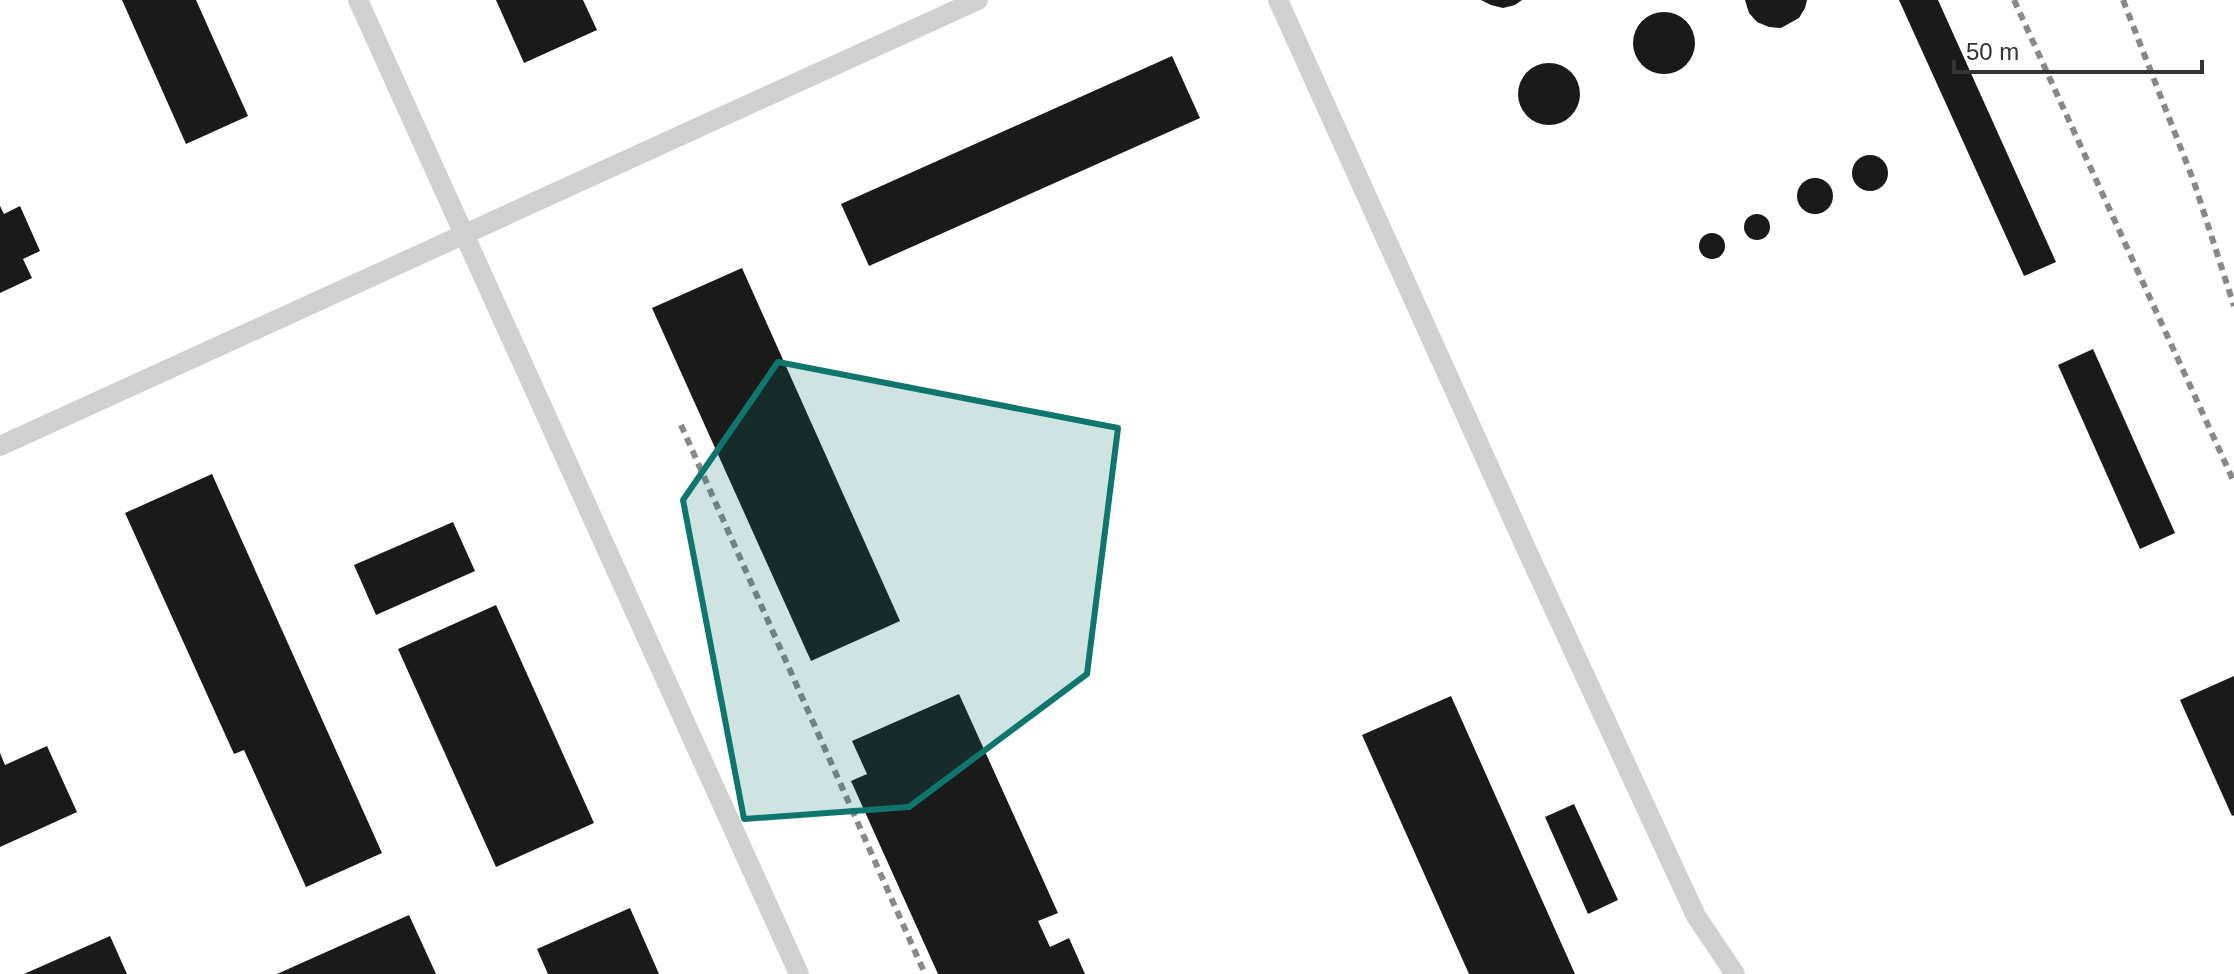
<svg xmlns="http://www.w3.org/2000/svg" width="2234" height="974" font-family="Helvetica,sans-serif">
<rect width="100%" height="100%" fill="#fff"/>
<g fill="#1a1a1a">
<path d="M122 0H196L248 116 186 144Z"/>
<path d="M496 0H583L597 30 524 63Z"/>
<path d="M1481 0H1522L1515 5 1503 8 1491 5Z"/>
<path d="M1745 0H1807L1805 8 1799 18 1781 28 1769 27 1757 22 1749 13Z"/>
<path d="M1899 0H1938L2056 262 2024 276Z"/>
<circle cx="1664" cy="43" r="31"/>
<path d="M1172 56 1200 118 869 266 841 204Z"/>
<circle cx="1549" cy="94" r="31"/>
<circle cx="1870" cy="173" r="18"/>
<circle cx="1815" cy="196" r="18"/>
<path d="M0 206 4 214 20 206 40 251 23 259 32 278 0 293Z"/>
<circle cx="1757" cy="227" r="13"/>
<circle cx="1712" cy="246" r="13"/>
<path d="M742 268 900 621 811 661 652 308Z"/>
<path d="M2093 349 2175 533 2140 549 2058 365Z"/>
<path d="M212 474 382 853 306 887 244 750 234 754 125 513Z"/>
<path d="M453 522 475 571 376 615 354 565Z"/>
<path d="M496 605 594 823 496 867 398 649Z"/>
<path d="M2234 676V815L2232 816 2180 700Z"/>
<path d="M959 694 1058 913 1038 921 1050 947 1069 938 1085 974H938L851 781 867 774 852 741Z"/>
<path d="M1451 696 1575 974H1469L1362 735Z"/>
<path d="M47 746 77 812 0 847V753L5 765Z"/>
<path d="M1574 804 1618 900 1588 914 1545 817Z"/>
<path d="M630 908 659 974H548L537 949Z"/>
<path d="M409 915 436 974H277Z"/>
<path d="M110 936 127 974H24Z"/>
</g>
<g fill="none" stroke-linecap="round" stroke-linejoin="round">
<g stroke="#d0d0d0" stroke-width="20">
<path d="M358 0 799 974"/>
<path d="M1278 0 1525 546 1696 916 1735 974"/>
<path d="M0 446 978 0"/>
</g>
<g stroke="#888" stroke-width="6" stroke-dasharray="8 6" stroke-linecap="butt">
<path d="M2014 0 2234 482"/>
<path d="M2123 0 2194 182 2234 306"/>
<path d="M681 425 925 974"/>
</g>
</g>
<path fill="#0f766e" fill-opacity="0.2" stroke="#0f766e" stroke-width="6" stroke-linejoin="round" d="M778 362 1118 428 1087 674 909 807 744 819 683 500Z"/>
<path d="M1954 60v12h248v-12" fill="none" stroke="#333333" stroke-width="4"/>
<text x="1966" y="60" font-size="24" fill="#333333" stroke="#ffffff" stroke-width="6" paint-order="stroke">50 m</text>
</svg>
